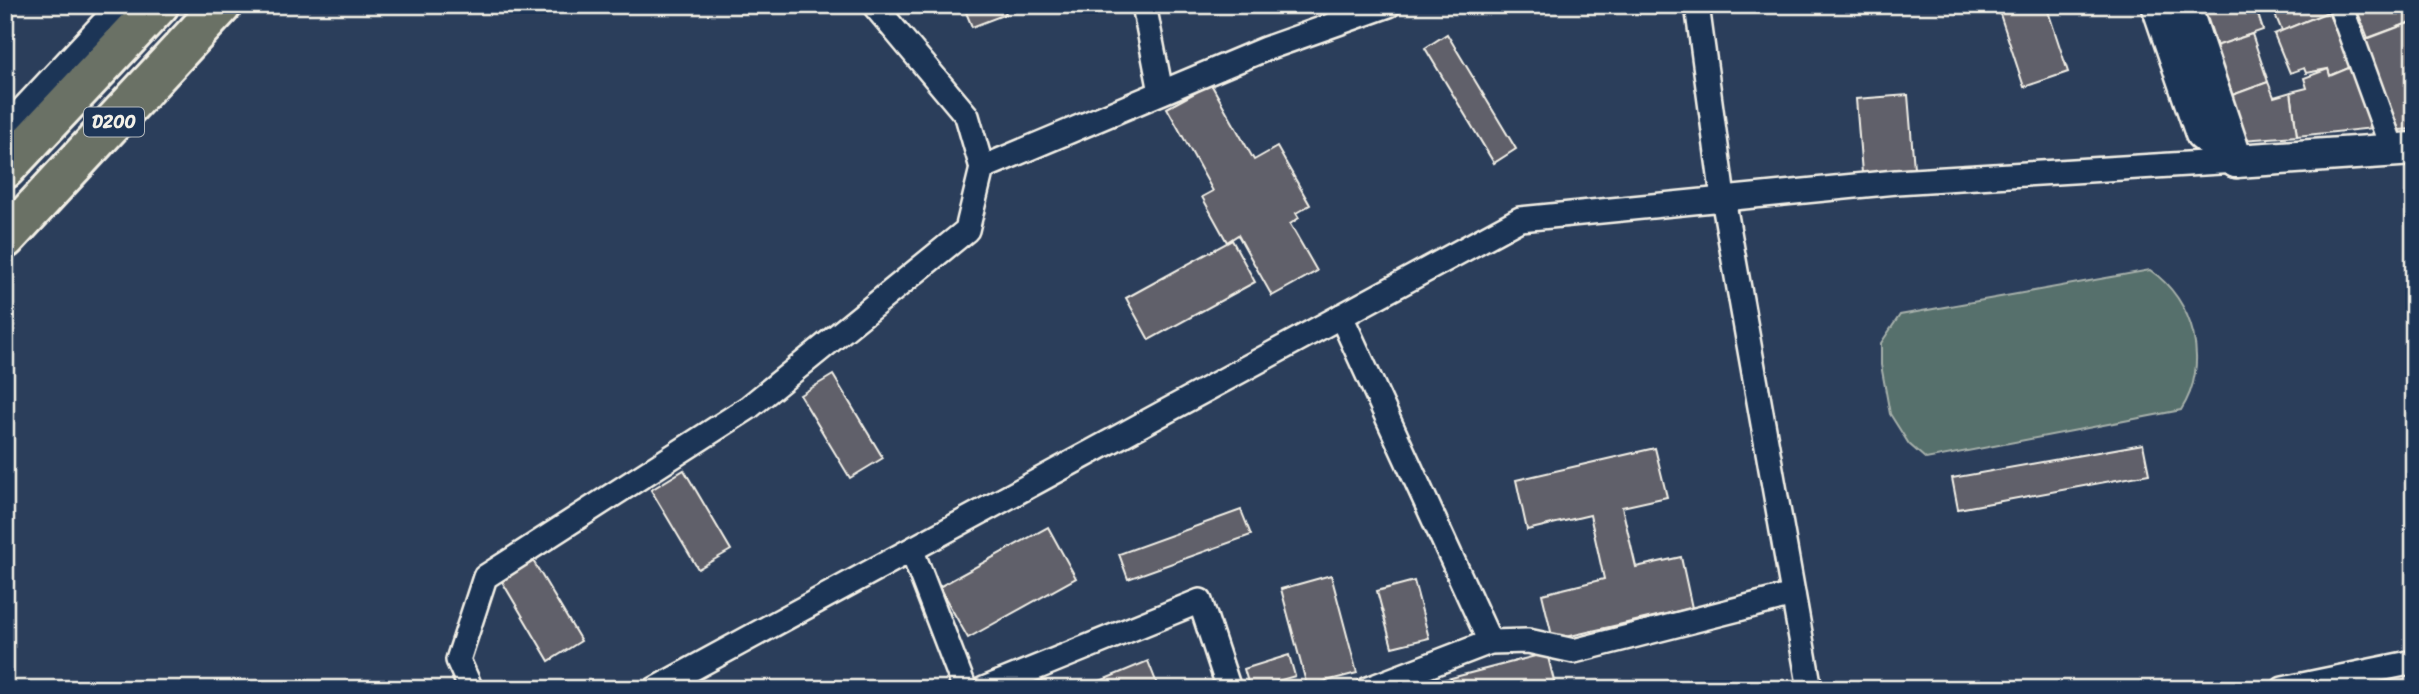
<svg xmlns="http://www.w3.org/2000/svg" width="2419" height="694" font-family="Sriracha,sans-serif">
<rect width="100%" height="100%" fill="#2b3e5b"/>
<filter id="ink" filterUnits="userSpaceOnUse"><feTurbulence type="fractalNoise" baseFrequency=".0143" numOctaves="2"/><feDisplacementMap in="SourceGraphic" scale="14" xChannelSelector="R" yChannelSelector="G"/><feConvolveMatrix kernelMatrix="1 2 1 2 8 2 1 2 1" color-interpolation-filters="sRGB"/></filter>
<g filter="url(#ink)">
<path fill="#576f6c" stroke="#a6b0aa" stroke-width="2" d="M2150 270C2194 300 2211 364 2181 410L1926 459 1909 444 1890 414 1881 365V343L1900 315Z"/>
<g fill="#61616b" stroke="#f4f1e8" stroke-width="2">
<path d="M963 5H1003L1006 14 972 27Z"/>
<path d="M1997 5H2046L2068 72 2024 87Z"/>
<path d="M2203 5H2255L2263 30 2217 46Z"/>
<path d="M2271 5H2325L2328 12 2282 31Z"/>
<path d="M2355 5H2410L2414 21 2368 38Z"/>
<path d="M2328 12 2351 67 2330 76 2328 69 2306 73 2304 68 2290 73 2274 34Z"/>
<path d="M2414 21V129L2399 130 2364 40Z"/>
<path d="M1447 34 1516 149 1494 163 1425 48Z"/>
<path d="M2252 34 2268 82 2227 97 2210 48Z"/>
<path d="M2351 67 2374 128 2297 136 2291 92 2307 88 2304 78 2328 69 2330 76Z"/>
<path d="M2268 82 2274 97 2291 92 2297 136 2242 140 2227 97Z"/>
<path d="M1211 84 1254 160 1277 147 1310 205 1296 213 1299 218 1290 224 1317 271 1272 296 1238 235 1227 242 1202 197 1213 191 1167 108Z"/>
<path d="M1908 95 1914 168 1862 173 1856 99Z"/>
<path d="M1232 240 1255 282 1149 340 1126 298Z"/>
<path d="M833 375 883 458 850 478 800 395Z"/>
<path d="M2143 444 2149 474 1958 509 1952 478Z"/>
<path d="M1655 448 1667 497 1622 507 1636 567 1681 557 1692 608 1553 640 1542 594 1604 579 1590 515 1527 530 1516 480Z"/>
<path d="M684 470 731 550 698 569 651 490Z"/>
<path d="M1241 510 1251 535 1128 579 1119 554Z"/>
<path d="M1048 527 1076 578 968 638 939 587Z"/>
<path d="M532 559 581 641 549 661 500 578Z"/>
<path d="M1331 575 1357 673 1307 686 1281 589Z"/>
<path d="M1414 581 1429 638 1392 647 1377 591Z"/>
<path d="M1547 653 1556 689H1409Z"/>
<path d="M1289 655 1295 676 1250 689 1244 669Z"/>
<path d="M1148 661 1159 689H1081Z"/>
</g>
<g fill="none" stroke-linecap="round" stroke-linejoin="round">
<defs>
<g id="street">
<path d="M874 5 967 116 982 168"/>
<path d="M1144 5 1161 92"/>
<path d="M1697 5 1723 198 1810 689"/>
<path d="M2340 5 2393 151"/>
<path d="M5 128 120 5"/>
<path d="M1341 316 1490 642"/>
<path d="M912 551 965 689"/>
<path d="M471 689 458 660 485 577 748 408 967 230 982 168 1265 49 1389 5"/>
<path d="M655 689 1520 219 1896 182 2236 161"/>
<path d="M984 689 1200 601 1229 689"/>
<path d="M1368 689 1490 642 1528 641 1574 651 1793 595"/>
<path d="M2283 689 2414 662"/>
</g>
<g id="secondary">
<path d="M2158 5 2202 134 2236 161"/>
<path d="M2184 5 2236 160"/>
<path d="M2236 161 2414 149"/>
</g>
<g id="highway">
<path d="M5 169 159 5"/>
<path d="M5 239 222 5"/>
</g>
</defs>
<use href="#street" stroke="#f4f1e8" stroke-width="28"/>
<use href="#secondary" stroke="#f4f1e8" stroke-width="37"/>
<use href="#highway" stroke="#f4f1e8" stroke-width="44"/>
<use href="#street" stroke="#1d3557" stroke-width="23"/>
<use href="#secondary" stroke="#1d3557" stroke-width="32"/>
<use href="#highway" stroke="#6a7165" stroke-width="38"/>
</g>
</g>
<g text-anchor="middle" stroke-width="7" stroke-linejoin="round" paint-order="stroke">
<rect fill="#1d3557" stroke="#b4b9bc" stroke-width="2" x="84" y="107.5" width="60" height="29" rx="5"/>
<g font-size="18" font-weight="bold" fill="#f4f1e8">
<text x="114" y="128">D200</text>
</g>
</g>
<rect width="2419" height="694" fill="none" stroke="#1d3557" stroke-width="28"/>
<rect x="14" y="14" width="2391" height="666" fill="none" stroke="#f4f1e8" stroke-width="2.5" filter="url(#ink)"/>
</svg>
